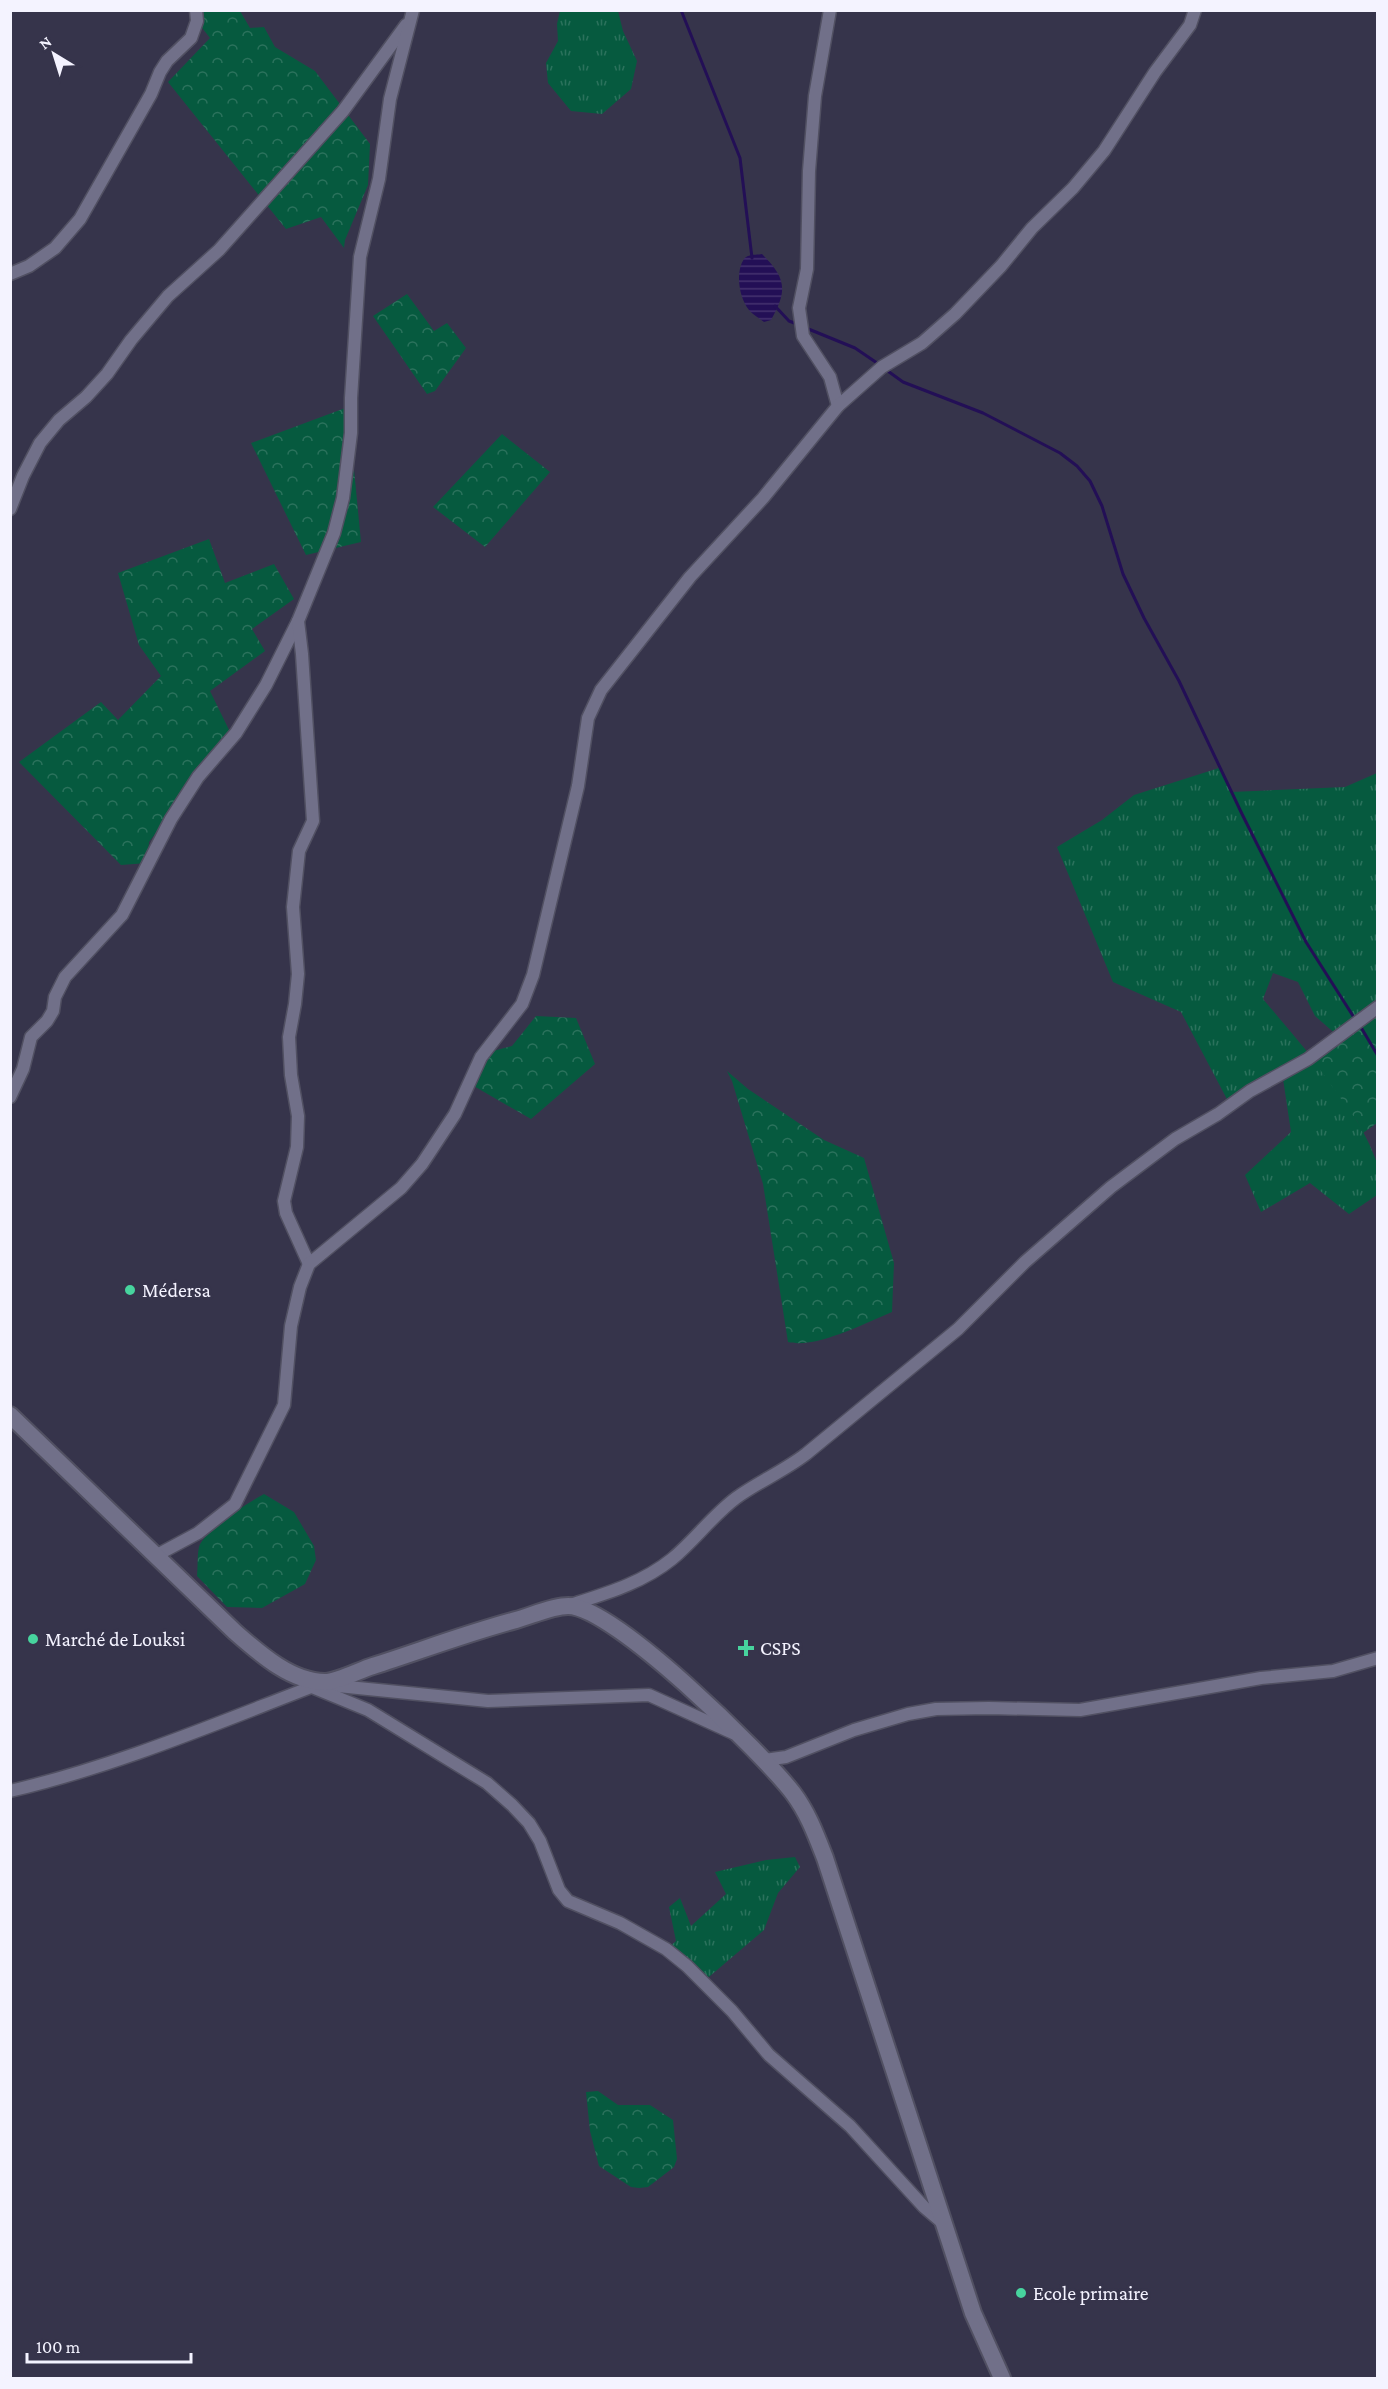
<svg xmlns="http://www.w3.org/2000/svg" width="1388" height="2389" font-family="'Crimson Pro',serif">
<defs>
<pattern id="grass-tufts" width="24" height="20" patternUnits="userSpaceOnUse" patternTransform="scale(1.5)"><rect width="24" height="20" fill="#065a3f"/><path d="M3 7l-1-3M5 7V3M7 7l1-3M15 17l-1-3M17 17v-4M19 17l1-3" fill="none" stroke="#2b725c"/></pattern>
<pattern id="forest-crowns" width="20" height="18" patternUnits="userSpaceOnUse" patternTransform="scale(1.5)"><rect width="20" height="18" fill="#065a3f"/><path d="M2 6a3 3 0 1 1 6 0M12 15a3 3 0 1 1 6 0" fill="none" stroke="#2b725c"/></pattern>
<pattern id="water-rules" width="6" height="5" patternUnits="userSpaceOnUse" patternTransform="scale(1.5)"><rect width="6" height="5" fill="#230f56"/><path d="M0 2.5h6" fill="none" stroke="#44326f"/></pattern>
</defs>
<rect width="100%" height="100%" fill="#36344b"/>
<g fill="url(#grass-tufts)">
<path d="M560 11H618L623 31 637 61 631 89 602 114 571 111 548 83 546 63 558 41 557 24Z"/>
<path d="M1219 768 1231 792 1345 787 1377 773V1005L1338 1036 1315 1016 1298 982 1273 973 1263 999C1302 1046 1357 1105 1377 1163 1380 1172 1377 1186 1377 1195L1349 1214 1310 1183 1261 1212 1245 1175 1291 1132 1282 1072 1229 1103 1181 1012 1113 982 1057 847 1102 820 1134 795Z"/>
<path d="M795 1857 800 1867 778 1893 764 1930 703 1982 667 1949 676 1941 669 1907 680 1898 691 1926 726 1894 715 1872 766 1860Z"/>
</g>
<g fill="url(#forest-crowns)">
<path d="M189 11H240L250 28 264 27 275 47 315 71 370 144 368 185 345 240 344 248 321 217 286 229 168 82 210 38Z"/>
<path d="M407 294 434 331 447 323 466 348 435 391 427 394 373 316Z"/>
<path d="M348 407 361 542 306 555 251 443Z"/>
<path d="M502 434 550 472 485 547 433 507Z"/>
<path d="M209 539 225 583 274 564 294 599 252 629 265 651 210 691 231 734 149 842 147 863 121 865 19 762 101 702 118 720 161 676 139 645 118 573Z"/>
<path d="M1377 1006V1123L1363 1133 1357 1121 1311 1057Z"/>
<path d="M536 1016 576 1018 595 1064 531 1119 472 1085 483 1061 493 1051 512 1046Z"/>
<path d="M727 1071 748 1089 824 1140 864 1158 894 1263 892 1312C865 1323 816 1349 788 1342L763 1184 732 1081Z"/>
<path d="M264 1494 294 1512 314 1546 316 1560 305 1584 262 1608 227 1607 197 1576C198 1567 197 1556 199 1547 203 1532 249 1502 264 1494Z"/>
<path d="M598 2091 618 2105H650L673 2120 677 2159 674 2167 648 2187 639 2188 631 2187 599 2166 590 2131 586 2092Z"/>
</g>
<path fill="url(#water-rules)" d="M762 254C786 278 788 290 771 320L764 322C759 318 752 314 749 310 739 298 735 272 744 259 747 254 757 255 762 254Z"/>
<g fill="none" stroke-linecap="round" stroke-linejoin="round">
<g stroke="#230f56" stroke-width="3">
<path d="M681 10 740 158 752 258"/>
<path d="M775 306 789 321 797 324"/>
<path d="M806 328 855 348 880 365"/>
<path d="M885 369 903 382 983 413 1060 453 1077 466 1090 481 1102 506 1123 574 1144 618 1179 681 1242 814 1306 942 1355 1019"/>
<path d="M1359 1024 1378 1056"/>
</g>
<defs>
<g id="minor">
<path d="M830 10 815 96 809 171 807 269 799 308 803 336 830 377 838 406"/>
<path d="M10 274 29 266 55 248 80 219 151 94 160 72 167 61 191 38 197 21 196 10"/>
<path d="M10 509 23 476 40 443 59 420 86 397 107 374 131 340 168 296 219 250 343 111 406 25"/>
<path d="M10 1097 23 1069 31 1037 47 1021 53 1011 55 997 65 977 122 915 171 819 198 777 236 733 266 685 298 621"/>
<path d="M309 1264 286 1213 284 1201 297 1147 298 1116 291 1075 289 1037 295 1004 298 974 293 907 299 851 313 821 302 654 298 621 334 533 343 498 351 433V398L360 257 379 179 390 99 413 10"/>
<path d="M157 1555 198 1533 235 1504 284 1405 291 1326 300 1287 309 1264 401 1188 422 1164 455 1114 481 1057 522 1004 533 975 578 786 588 718 601 690 690 577 763 498 838 406 882 367 922 343 955 314 1001 266 1032 228 1073 188 1104 151 1155 72 1190 25 1195 10"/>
<path d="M567 1606C604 1594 641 1584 672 1559 695 1540 712 1516 736 1498 758 1482 784 1471 806 1454L958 1329 1025 1262 1111 1187 1175 1139 1218 1114 1250 1091 1308 1059 1378 1007"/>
<path d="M328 1685 488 1701 649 1695 733 1733"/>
<path d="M312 1687 368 1710 487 1783 512 1805 529 1823 540 1841 559 1890 568 1901 620 1923 666 1949 687 1966 732 2011 769 2055 850 2126 924 2207 944 2224"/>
<path d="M765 1760 786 1757 854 1730 908 1714 936 1709 989 1708 1080 1710 1261 1678 1333 1671 1378 1658"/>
<path d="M10 1791C117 1766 217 1723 319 1684"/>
</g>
<path id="tertiary" d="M10 1415 235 1632C259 1653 291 1682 325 1682 337 1682 360 1670 373 1666 420 1651 467 1633 516 1620 531 1616 552 1606 568 1606 614 1606 763 1754 793 1793 808 1813 816 1835 825 1858L973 2313 1002 2378"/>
</defs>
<use href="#minor" stroke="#515062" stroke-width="15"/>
<use href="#tertiary" stroke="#515062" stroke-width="20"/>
<use href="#minor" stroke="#717089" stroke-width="12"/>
<use href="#tertiary" stroke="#717089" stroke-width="16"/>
</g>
<g fill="#47d49e" stroke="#36344b" stroke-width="2">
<circle cx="130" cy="1290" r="6"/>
<circle cx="33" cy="1639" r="6"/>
<path d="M743 1639h6v6h6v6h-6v6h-6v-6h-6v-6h6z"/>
<circle cx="1021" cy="2293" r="6"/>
</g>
<g text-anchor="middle" stroke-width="6" stroke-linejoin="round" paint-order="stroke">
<g font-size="20" fill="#f4f3ff" stroke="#36344b" text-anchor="start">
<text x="142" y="1297">Médersa</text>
<text x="45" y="1646">Marché de Louksi</text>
<text x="760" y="1655">CSPS</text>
<text x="1033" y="2300">Ecole primaire</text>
</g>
</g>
<rect width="1388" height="2389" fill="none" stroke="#f4f3ff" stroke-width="24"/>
<g transform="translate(54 54) rotate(322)" stroke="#36344b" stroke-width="4.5" paint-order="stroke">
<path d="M0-4.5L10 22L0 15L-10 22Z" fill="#f4f3ff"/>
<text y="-9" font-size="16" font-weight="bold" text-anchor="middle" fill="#f4f3ff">N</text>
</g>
<path d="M27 2353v9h164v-9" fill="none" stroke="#f4f3ff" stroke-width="3"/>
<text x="36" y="2353" font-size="18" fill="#f4f3ff" stroke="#36344b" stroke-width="4.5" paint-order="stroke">100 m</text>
</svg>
